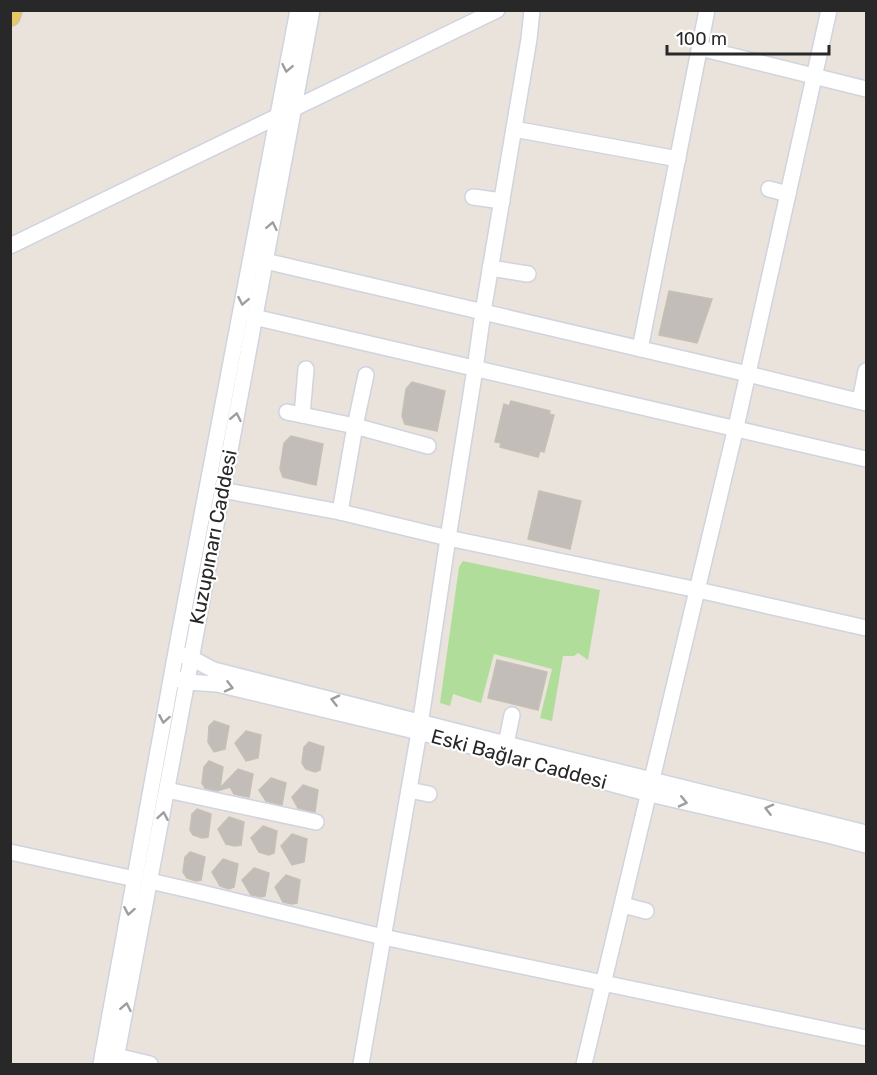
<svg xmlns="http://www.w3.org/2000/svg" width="877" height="1075" font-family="Rubik,sans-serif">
<rect width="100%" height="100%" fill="#eae3db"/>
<path fill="#b1dd9b" d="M463 561 600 590 588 660 578 653 574 656H563L552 721 540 718 552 669 494 654 481 703 453 694 450 706 440 703 459 567Z"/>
<g fill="#c2bdb8" stroke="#c5bfb5" stroke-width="1.5">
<path d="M669 291 712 299 697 343 659 335Z"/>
<path d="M412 382 445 391 437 431 405 424 402 416 406 389Z"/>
<path d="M511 401 550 411 549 414 554 415 544 452 540 451 538 457 500 447 501 443 495 442 504 404 509 406Z"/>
<path d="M291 436 323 444 316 485 283 477 280 469 284 443Z"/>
<path d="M539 491 581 501 570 549 528 539Z"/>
<path d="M497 660 547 672 538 710 488 698Z"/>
<path d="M214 721 229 726 225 749 214 752 208 742 209 726Z"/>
<path d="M246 731 261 735 258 758 246 761 235 743Z"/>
<path d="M309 742 324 747 320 770 315 772 306 769 302 763 304 747Z"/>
<path d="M209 761 223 767 220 788 238 769 253 774 249 797 234 794 230 787 217 791 205 788 202 783 204 767Z"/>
<path d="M271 778 286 783 282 805 266 801 259 790Z"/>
<path d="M303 785 318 790 315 812 298 808 292 797Z"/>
<path d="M197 809 211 814 208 837 202 838 193 835 190 830 192 814Z"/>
<path d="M229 817 244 822 241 845 235 846 226 844 218 829Z"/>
<path d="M263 826 277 831 274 853 269 855 259 852 251 838Z"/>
<path d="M292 834 307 839 304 862 292 865 281 846Z"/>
<path d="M190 852 205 857 201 880 196 881 187 878 183 872 185 857Z"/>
<path d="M223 859 238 864 234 887 229 889 220 886 212 872Z"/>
<path d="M254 868 269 873 265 896 261 897 251 895 242 880Z"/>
<path d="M286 875 300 880 297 903 292 904 283 902 275 887Z"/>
</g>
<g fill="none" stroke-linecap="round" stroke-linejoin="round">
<defs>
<g id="minor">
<path d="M700 48 866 89"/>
<path d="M514 129 678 159"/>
<path d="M769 189 788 194"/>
<path d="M473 197 502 201"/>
<path d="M10 246 497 10"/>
<path d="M265 261 748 374 866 403"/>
<path d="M490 268 528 274"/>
<path d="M254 317C458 365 663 410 866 459"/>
<path d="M640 349 707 10"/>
<path d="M860 401 866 371"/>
<path d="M287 412 355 426 428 446"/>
<path d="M302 415 306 369"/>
<path d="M222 490 340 512 448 538 698 590 866 628"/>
<path d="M340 512 355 426 366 375"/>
<path d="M182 655C194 658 203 665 214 670L506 744 866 833"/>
<path d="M177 679 187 682 217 684 419 732 650 794 828 835 866 845"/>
<path d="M506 744 512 715"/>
<path d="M167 790 316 822"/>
<path d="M409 790 429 794"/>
<path d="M10 852 135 879"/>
<path d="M150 881 198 892 383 937 866 1038"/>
<path d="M623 905 646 911"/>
<path d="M116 1056 150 1064"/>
<path d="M101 1064 178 641 298 10"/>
<path d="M115 1064C182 713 245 362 312 10"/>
<path d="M361 1064 419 732 448 538 475 369 483 312 529 39 532 10"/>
<path d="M584 1064 736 427 829 10"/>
</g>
<path id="major" d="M10 16 12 10"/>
</defs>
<use href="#minor" stroke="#d0d3e0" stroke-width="18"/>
<use href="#major" stroke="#c3c3c3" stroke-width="22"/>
<use href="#minor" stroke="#fff" stroke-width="15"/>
<use href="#major" stroke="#e6c864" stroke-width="20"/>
</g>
<defs><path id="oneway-chevron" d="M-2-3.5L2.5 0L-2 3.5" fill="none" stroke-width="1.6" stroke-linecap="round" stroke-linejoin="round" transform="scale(1.5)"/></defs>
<g stroke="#9e9e9e">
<use href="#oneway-chevron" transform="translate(287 68) rotate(101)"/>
<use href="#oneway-chevron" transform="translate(272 226) rotate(-79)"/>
<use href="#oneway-chevron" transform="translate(243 301) rotate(101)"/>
<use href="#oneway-chevron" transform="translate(236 417) rotate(-79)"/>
<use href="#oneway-chevron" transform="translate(229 687) rotate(14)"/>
<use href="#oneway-chevron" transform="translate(335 700) rotate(-166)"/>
<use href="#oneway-chevron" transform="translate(164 719) rotate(100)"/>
<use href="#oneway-chevron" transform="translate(683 802) rotate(13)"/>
<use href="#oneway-chevron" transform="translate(769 809) rotate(-166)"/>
<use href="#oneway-chevron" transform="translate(163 816) rotate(-80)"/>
<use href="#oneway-chevron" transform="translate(129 911) rotate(100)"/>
<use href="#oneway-chevron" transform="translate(126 1007) rotate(-79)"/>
</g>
<g text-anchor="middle" stroke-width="4.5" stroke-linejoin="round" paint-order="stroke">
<g font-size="20" fill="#282828" stroke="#fff">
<text transform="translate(213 537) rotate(-79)" y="7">Kuzupınarı Caddesi</text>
<text transform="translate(519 759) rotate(15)" y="7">Eski Bağlar Caddesi</text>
</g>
</g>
<rect width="877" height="1075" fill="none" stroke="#282828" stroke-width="24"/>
<path d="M667 45v9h162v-9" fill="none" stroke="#282828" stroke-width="3"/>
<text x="676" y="45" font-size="18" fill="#282828" stroke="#ffffff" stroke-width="4.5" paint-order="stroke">100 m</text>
</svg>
